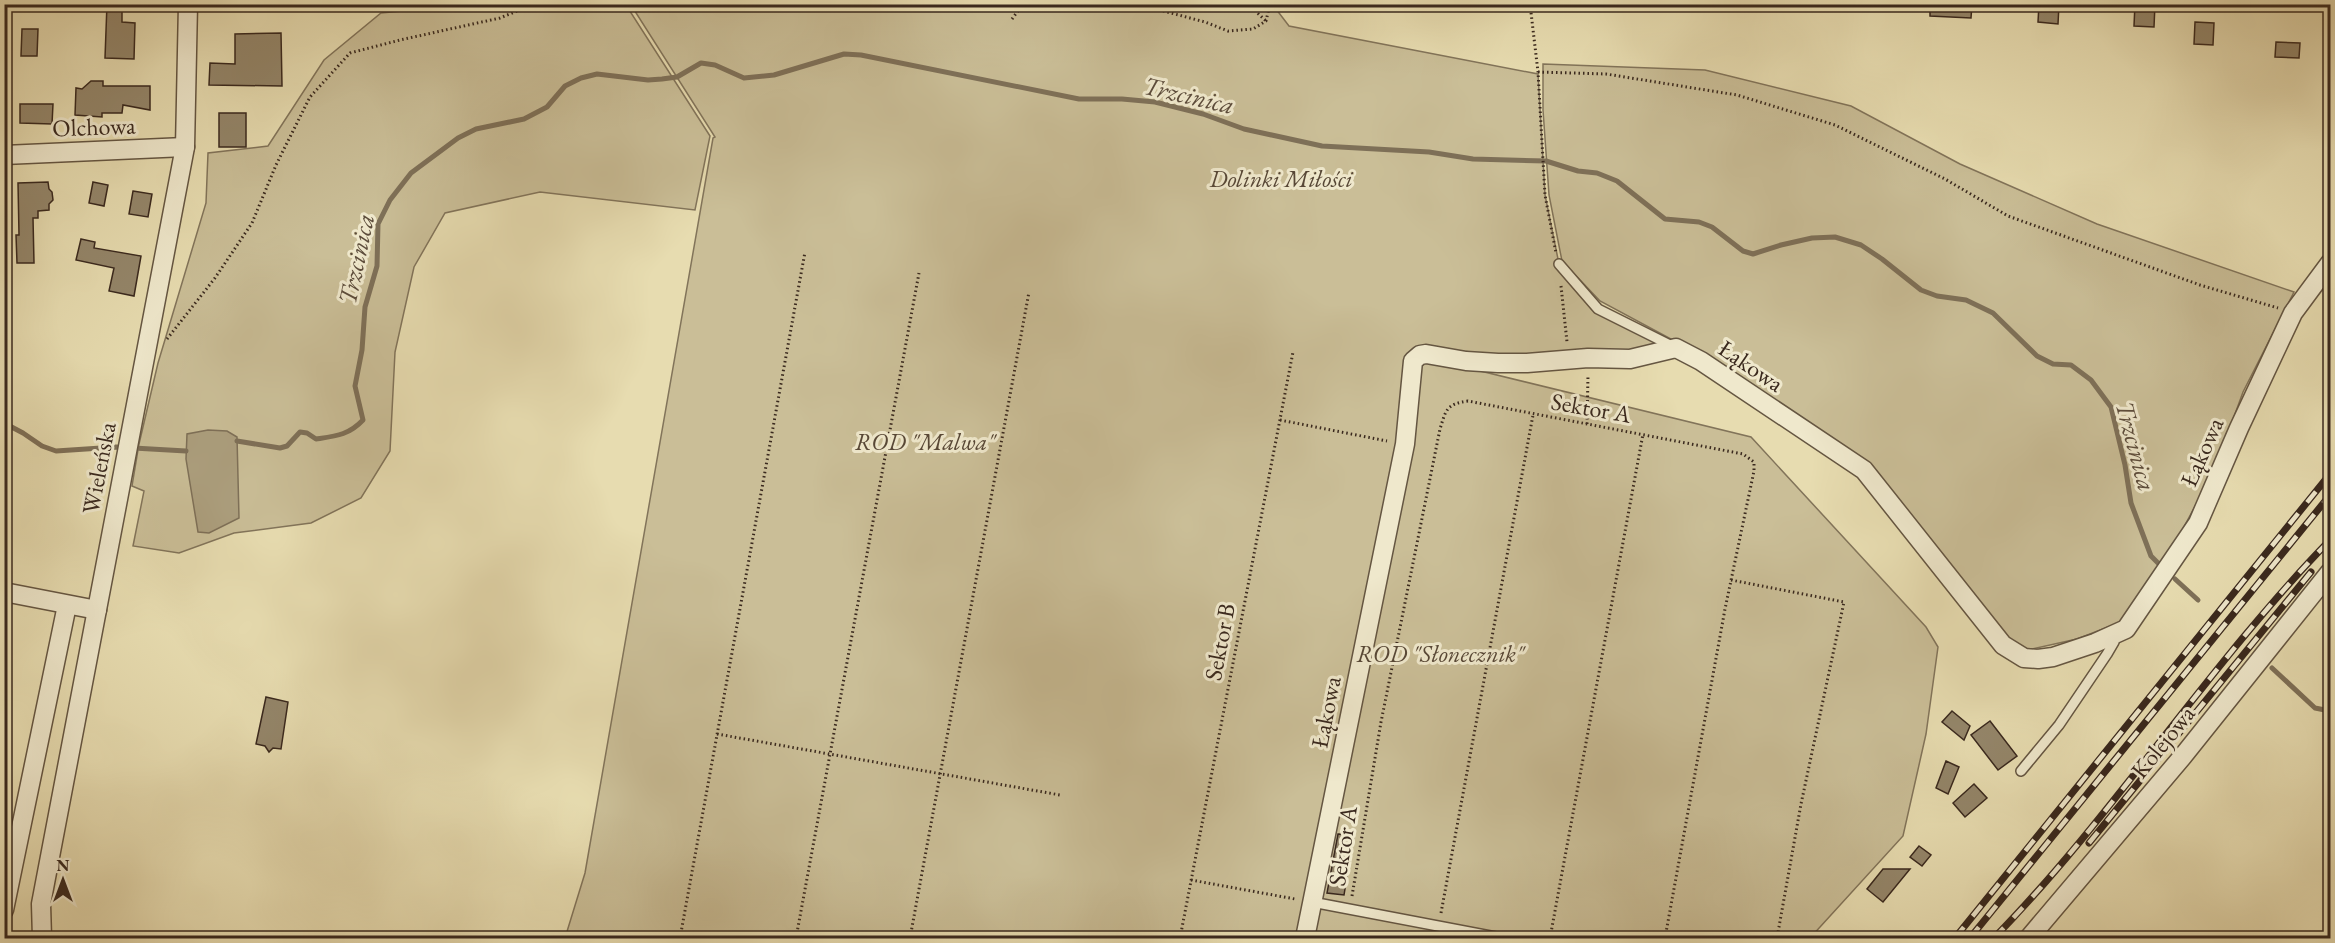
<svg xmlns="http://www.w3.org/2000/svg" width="2335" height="943" font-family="'EB Garamond',serif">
<rect width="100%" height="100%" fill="#e7dcb0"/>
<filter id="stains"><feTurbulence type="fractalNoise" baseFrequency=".00333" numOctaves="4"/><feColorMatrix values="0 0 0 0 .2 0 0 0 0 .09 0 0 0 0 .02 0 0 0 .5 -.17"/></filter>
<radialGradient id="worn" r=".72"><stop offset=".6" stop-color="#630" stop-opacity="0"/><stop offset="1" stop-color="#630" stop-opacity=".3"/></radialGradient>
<g fill="#cabe97" stroke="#82745a" stroke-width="1.5">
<path d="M475 4 626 5 710 136 695 210 540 192 445 213 414 267 395 352 390 451 361 498 311 523 234 533 179 553 133 546 144 491 132 486 139 444 158 363 206 203 208 153 268 146 324 60 381 13Z"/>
<path d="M631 5H1273L1289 26 1538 74 1545 195 1559 264 1598 309 1676 348 1630 359 1419 356 1751 437 1926 627 1938 647 1926 734 1903 836 1810 938H565L585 873 713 138 715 137Z"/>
<path d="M1543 64 1705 70 1851 106 1960 164 2097 224 2294 292 2243 392 2215 469 2171 551 2121 622 2077 639 2028 650 2000 636 1909 514 1695 352 1600 301 1562 261 1549 195 1543 110Z"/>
</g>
<path fill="#ac9f7e" stroke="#7e7058" stroke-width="1.5" d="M208 430 227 431 237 437 239 518 209 533 198 532 186 459 187 434Z"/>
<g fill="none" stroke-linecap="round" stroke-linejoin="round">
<g stroke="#7e7058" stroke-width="5">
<path d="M4 423 23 433 42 446 56 451 116 447 186 451"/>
<path d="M237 441 280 448 287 446 300 432 307 433 316 439C336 436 349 435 363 420L355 386 362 350 365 307 377 266 378 224 390 200 411 173 458 138 476 129 524 119 547 107 565 86 581 78 597 74 648 80 662 79 677 77 701 63 715 65 744 78 774 75 844 54 861 55 1079 99H1122L1155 102 1203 114 1244 129 1322 146 1429 152 1473 159 1546 161 1578 171 1597 173 1617 181 1665 219 1699 222 1712 227 1743 251 1753 254 1781 245 1812 238 1835 237 1861 245 1882 259 1921 290 1937 296 1966 300 1993 313 2037 356 2053 364 2071 365 2091 380 2111 407 2125 465 2131 503 2151 556 2158 563"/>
<path d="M2175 579 2198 600"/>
<path d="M2272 668 2315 708 2330 711"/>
</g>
</g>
<g fill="#94866a" stroke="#3a291e" stroke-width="1.5">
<path d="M107 4H122V22L135 23 134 59 105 58Z"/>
<path d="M1930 4H1972L1971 18 1930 16Z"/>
<path d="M2039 4H2059L2058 24 2038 22Z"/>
<path d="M2135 4H2155L2154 27 2134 26Z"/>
<path d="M2195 22 2214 23 2213 45 2194 44Z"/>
<path d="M22 29H38L37 56H21Z"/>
<path d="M281 33 282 86 209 85 210 63 235 64V34Z"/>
<path d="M2276 42 2300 43 2299 58 2275 57Z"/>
<path d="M91 81H103V86H150V110L123 105 122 113H102V117L75 115 76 88 82 89Z"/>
<path d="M20 104H53L52 124 20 123Z"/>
<rect x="219" y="113" width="27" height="34"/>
<path d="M48 182 49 189 52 192 53 200 49 204V210L38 211V218H33L34 263H17L16 235H19L18 183Z"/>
<path d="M93 182 108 185 104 206 89 203Z"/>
<path d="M133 191 152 194 148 217 129 214Z"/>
<path d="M81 239 95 242 94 248 141 256 134 296 109 291 114 268 76 260Z"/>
<path d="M266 697 288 702 281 749 273 748 269 752 265 746 256 744Z"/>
<path d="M1952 711 1970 726 1964 740 1942 722Z"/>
<path d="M1990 721 2017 756 1998 770 1971 735Z"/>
<path d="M1946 761 1959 767 1948 794 1936 788Z"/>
<path d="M1974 784 1987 798 1965 817 1953 803Z"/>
<path d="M1338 834 1354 835 1344 895 1327 893Z"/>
<path d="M1919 846 1931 855 1922 866 1910 857Z"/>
<path d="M1883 869H1910L1883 902 1867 889Z"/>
</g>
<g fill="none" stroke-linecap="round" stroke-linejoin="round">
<defs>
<g id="service">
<path d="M1559 264 1598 309 1674 347"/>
<path d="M2021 771 2059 725 2107 654 2114 642V636"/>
<path d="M1312 902 1501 938"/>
</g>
<g id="minor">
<path d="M4 155 185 147"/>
<path d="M4 592 97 610"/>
<path d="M4 910 67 605"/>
<path d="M42 938 41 904 185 147 188 4"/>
<path d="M1305 938 1405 444 1413 361 1420 355 1426 354 1466 361 1498 363H1527L1588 358 1630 359 1676 348 1701 361 1864 470 2003 645 2024 658 2038 659 2053 657 2095 643 2126 629 2198 523 2239 428 2293 313 2330 263"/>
<path d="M2029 938 2183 756 2330 572"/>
</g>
</defs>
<use href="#service" stroke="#655642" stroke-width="12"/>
<use href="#minor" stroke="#655642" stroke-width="21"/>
<g stroke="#3a291e" stroke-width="3" stroke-dasharray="1.5 3" stroke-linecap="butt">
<path d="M1137 4 1205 22 1228 31 1253 29 1266 21 1270 4"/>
<path d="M1248 4 1266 21"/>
<path d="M1530 4 1538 72 1545 195 1556 253"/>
<path d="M1012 19 1023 4"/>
<path d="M1538 72 1606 74 1737 95 1835 125 1945 179 2008 216 2200 285 2278 308"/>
<path d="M1561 286 1567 342"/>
<path d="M167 339 215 278 252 223 276 165 310 97 350 53 400 40 500 18 534 4"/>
<path d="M1280 420 1387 441"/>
<path d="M1587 424 1588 375"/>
<path d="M1731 580 1844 602 1801 804 1777 938"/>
<path d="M717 734 1060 795"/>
<path d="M1191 880 1295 899"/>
<path d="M1352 896 1381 722 1440 429C1446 410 1446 404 1468 401L1743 454 1754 462V471L1725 609 1665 938"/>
<path d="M1441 913 1533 415"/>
<path d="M680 938 805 252"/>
<path d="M796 938 919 273"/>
<path d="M910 938 1029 292"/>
<path d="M1180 938 1293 352"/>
<path d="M1550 938 1643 434"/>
</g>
<use href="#service" stroke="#efe8cc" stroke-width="9"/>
<use href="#minor" stroke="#efe8cc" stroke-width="18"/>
<defs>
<g id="rail">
<path d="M2089 843 2311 572"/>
<path d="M1955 938 2330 474"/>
<path d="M1970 938 2330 495"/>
<path d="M1994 938C2115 814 2209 664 2330 540"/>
</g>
</defs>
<use href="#rail" stroke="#3a291e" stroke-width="7"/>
<use href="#rail" stroke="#efe8cc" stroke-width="4.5" stroke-dasharray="14" stroke-linecap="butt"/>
</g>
<g text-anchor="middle" stroke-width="6" stroke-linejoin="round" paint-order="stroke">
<g font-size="24" fill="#3a291e" stroke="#efe8cc">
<text transform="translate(94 127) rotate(-2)" y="8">Olchowa</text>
<text transform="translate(1751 366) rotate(34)" y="8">Łąkowa</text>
<text transform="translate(1591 408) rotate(10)" y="8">Sektor A</text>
<text transform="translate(2202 452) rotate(-66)" y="8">Łąkowa</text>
<text transform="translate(99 468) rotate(-79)" y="8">Wieleńska</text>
<text transform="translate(1220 642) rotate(-79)" y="8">Sektor B</text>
<text transform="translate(1326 712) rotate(-79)" y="8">Łąkowa</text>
<text transform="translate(2163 742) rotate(-51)" y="8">Kolejowa</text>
<text transform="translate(1343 846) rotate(-81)" y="8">Sektor A</text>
</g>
<g font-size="24" font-style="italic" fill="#574736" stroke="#efe8cc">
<text x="1281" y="187">Dolinki Miłości</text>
<text x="925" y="450">ROD "Malwa"</text>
<text x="1440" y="662">ROD "Słonecznik"</text>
</g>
<g font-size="26" font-style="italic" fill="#5c4c3b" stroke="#efe8cc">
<text transform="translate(1189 95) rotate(13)" y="9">Trzcinica</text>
<text transform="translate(356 259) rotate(-78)" y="9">Trzcinica</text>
<text transform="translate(2136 446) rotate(75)" y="9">Trzcinica</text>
</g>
</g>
<rect width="2335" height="943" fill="none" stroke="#e7dcb0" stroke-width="24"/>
<rect x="6" y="6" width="2323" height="931" fill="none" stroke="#3a291e" stroke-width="3"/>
<rect x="12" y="12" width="2311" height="919" fill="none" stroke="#3a291e" stroke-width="1.5"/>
<g transform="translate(63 880)" stroke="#efe8cc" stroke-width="4.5" paint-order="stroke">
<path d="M0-4.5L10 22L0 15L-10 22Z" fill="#3a291e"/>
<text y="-9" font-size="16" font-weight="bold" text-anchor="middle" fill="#3a291e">N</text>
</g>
<rect width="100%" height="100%" filter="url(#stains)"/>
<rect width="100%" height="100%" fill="url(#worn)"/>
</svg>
